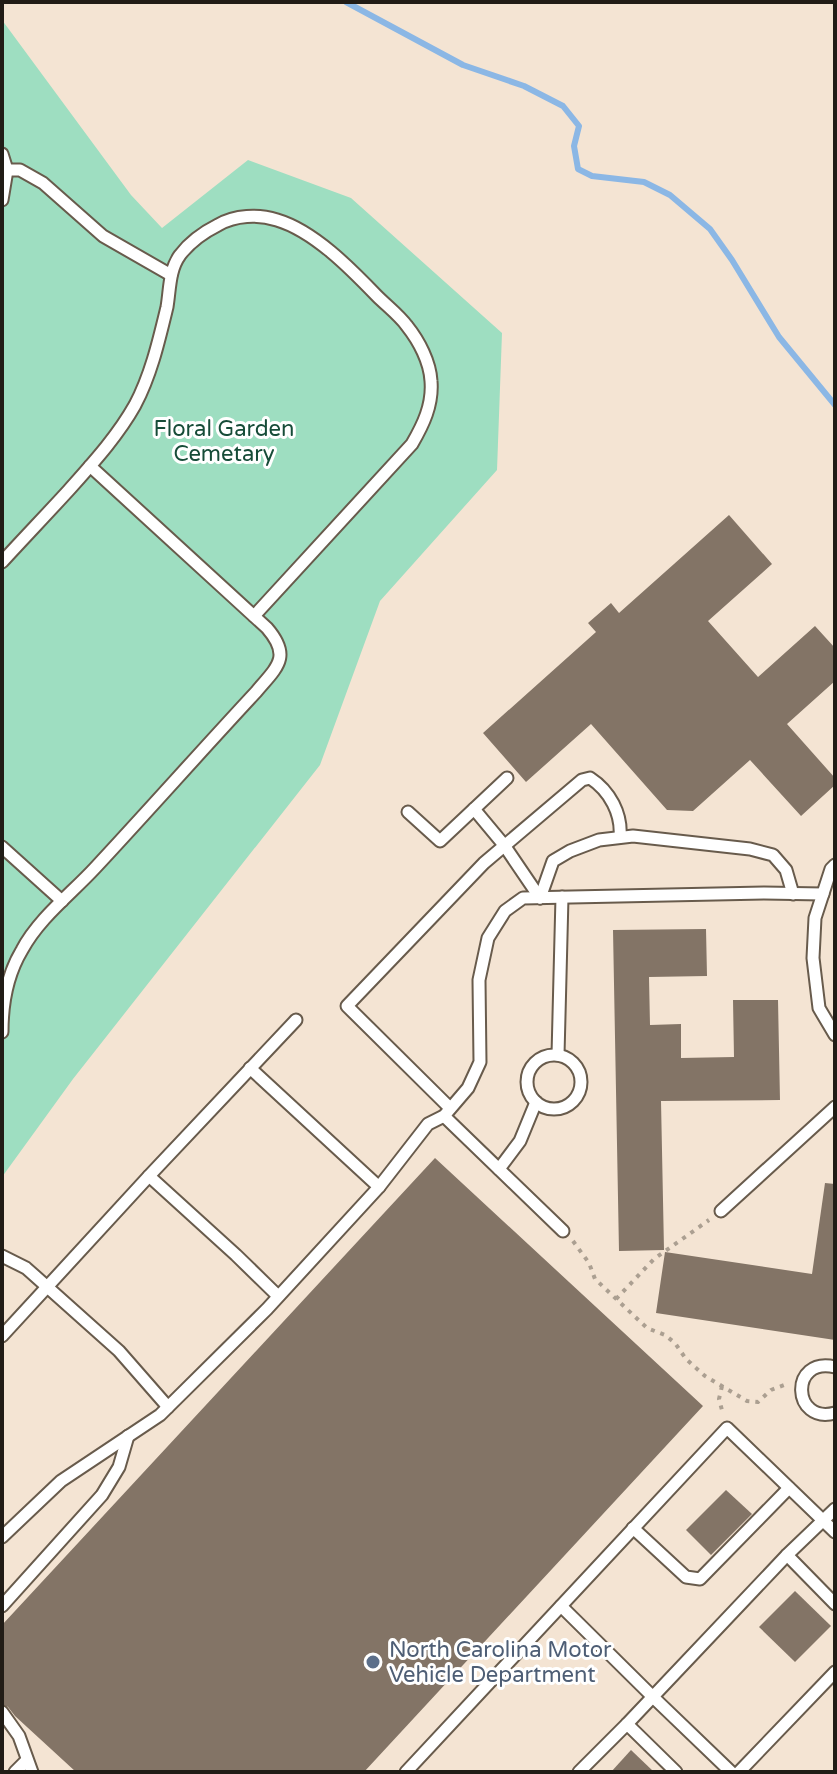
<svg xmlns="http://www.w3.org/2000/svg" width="837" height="1774" font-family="'Varela Round',sans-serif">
<rect width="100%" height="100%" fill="#f4e4d3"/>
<path fill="#9edec1" d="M2 20 131 195 162 228 248 160 351 198 502 333 497 470 380 601 320 765 73 1079 2 1177Z"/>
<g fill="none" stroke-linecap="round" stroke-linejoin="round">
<path stroke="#8bb7e5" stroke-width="6" d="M346 2 463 65 524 86 563 106 579 126 574 146 578 169 592 176 644 182 670 195 710 229 732 260 779 337 835 405"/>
</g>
<g fill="#837466">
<path d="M729 515 772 564 708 621 758 677 815 626 835 648V681L787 724 835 778V785L801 816 750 760 693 811 667 810 591 724 526 782 483 733 596 632 588 623 611 603 619 613Z"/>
<path d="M706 929 707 976 649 977 650 1025 681 1024V1058L734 1057 733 1000H778L780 1100 661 1101 664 1250 619 1251 613 930Z"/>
<path d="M435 1158 703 1406 364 1772H76L15 1716 8 1707 2 1704V1625Z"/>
<path d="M825 1183 835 1184V1340L656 1313 665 1252 812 1274Z"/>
<path d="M726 1490 752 1514 711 1555 686 1530Z"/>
<path d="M795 1591 831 1626 795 1662 759 1627Z"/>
<path d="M631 1750 654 1772H611Z"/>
</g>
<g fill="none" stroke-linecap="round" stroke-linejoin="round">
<defs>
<g id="service">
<path d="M2 154 7 170 2 200"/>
<path d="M7 170H20L43 183 103 236 171 275"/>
<path d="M2 562C24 538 46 515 68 491 92 464 117 437 135 405 151 375 159 340 167 307 170 289 169 270 180 255 190 242 204 232 218 225 235 215 258 214 277 220 314 231 351 269 377 296 387 306 399 315 407 326 419 341 430 362 431 381 433 405 423 425 412 444L254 616"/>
<path d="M474 809 504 845 540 898"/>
<path d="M408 812 440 841 507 778"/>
<path d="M2 847 62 901"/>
<path d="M835 865 831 869 815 918 813 958 819 1008 835 1035"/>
<path d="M540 898 553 861 570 851 599 840 633 836 750 849 773 855 786 870 793 894"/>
<path d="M2 1032C2 1003 7 975 22 950 39 918 71 894 95 868 149 810 202 750 256 692 277 667 292 657 267 628L90 466"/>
<circle cx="554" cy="1082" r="27"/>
<path d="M558 1055 562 897"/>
<path d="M250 1068 379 1187"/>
<path d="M450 1108 347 1006 484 863 582 780 590 778C610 791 622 814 620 837"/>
<path d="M444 1116 563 1231"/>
<path d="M499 1169 520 1141 536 1102"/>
<path d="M149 1176 236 1255 278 1296"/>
<path d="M721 1211 835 1107"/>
<path d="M2 1256 26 1268 119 1351 168 1407"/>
<path d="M2 1336 149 1176 296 1020"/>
<path d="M835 1367C789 1356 792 1425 835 1413"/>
<path d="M835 1509 787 1555 835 1604"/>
<path d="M633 1528 686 1577 700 1579 789 1488"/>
<path d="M2 1537 61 1481 160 1415 267 1309 379 1187 428 1124 444 1116 468 1088 480 1062 479 980 488 938 505 911 523 898 764 893 823 894"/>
<path d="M2 1606 102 1495 119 1467 128 1436"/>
<path d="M561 1606 653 1697 731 1772"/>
<path d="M2 1712 19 1736 32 1772"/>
<path d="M627 1724 787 1555"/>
<path d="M15 1772 27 1760"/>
<path d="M406 1772 727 1428 835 1532"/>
<path d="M579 1772 627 1724 676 1772"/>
<path d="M739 1772 835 1672"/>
</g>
</defs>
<use href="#service" stroke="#685b4c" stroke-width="15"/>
<g stroke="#ab9f91" stroke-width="4" stroke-dasharray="4 6" stroke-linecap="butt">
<path d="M573 1241 589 1263 595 1279 647 1328 665 1335 675 1343 686 1359 705 1376 747 1401 758 1402 771 1390 787 1384"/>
<path d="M616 1299 654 1259 709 1220"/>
<path d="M722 1386 719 1399 723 1414"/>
</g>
<use href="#service" stroke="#fff" stroke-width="11"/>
</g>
<circle fill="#5c6f8a" stroke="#fff" stroke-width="3" cx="373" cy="1662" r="8"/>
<g text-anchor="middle" stroke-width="6" stroke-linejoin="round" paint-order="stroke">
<g font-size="22" fill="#164c38" stroke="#fff">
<text x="224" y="436">Floral Garden<tspan x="224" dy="25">Cemetary</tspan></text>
</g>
<g font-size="22" fill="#4e5e75" stroke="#fff" text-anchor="start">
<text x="389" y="1657">North Carolina Motor<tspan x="389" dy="25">Vehicle Department</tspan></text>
</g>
</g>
<rect width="837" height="1774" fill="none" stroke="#211c16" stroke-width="8"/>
</svg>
